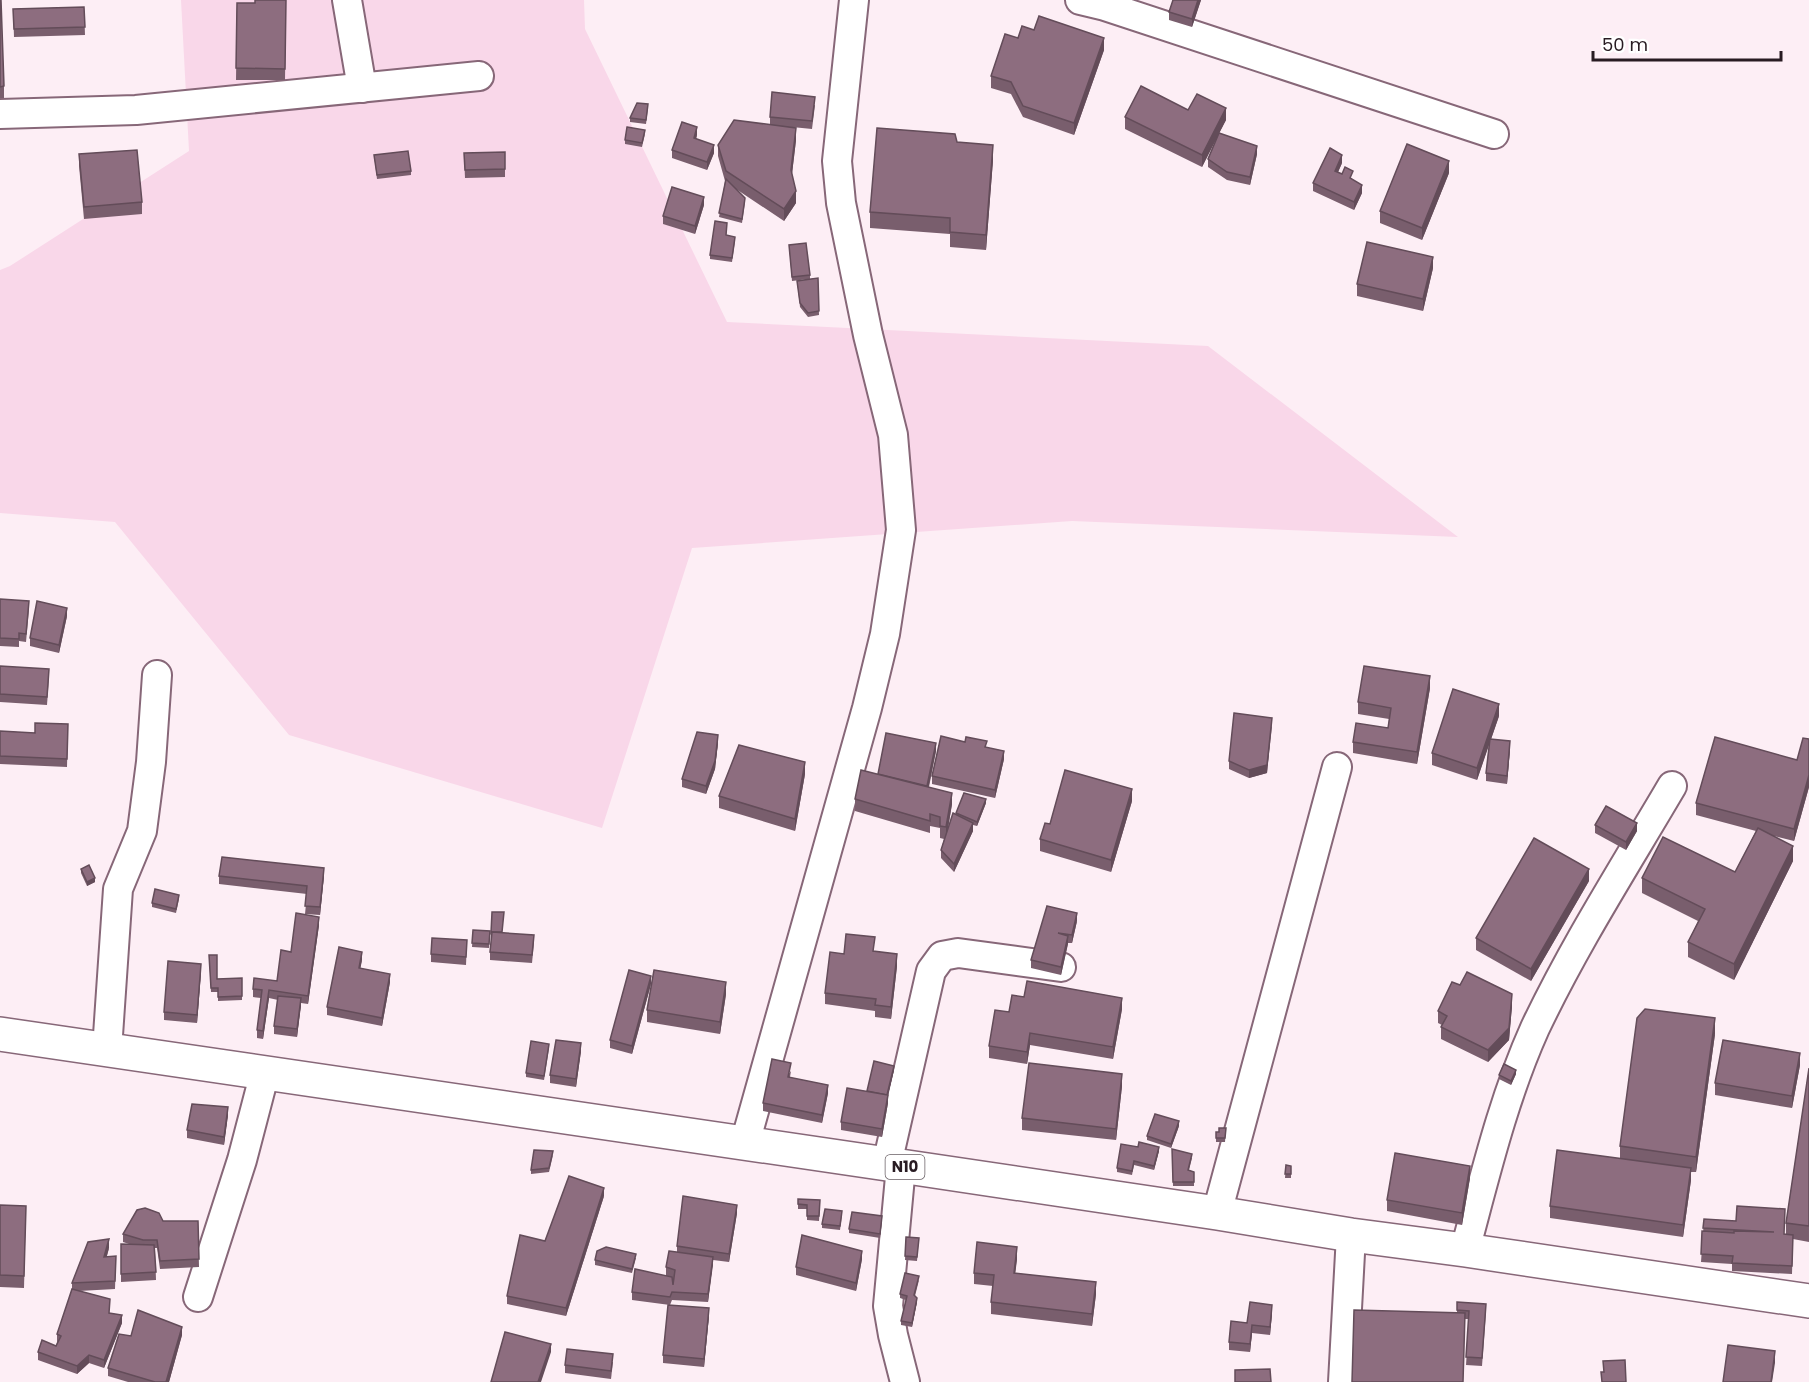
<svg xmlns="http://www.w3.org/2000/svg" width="1809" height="1382" font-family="Poppins,sans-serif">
<rect width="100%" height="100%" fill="#fdeef5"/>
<path fill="#f9d7e9" d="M181 0H584L585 29 727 322 1208 346 1458 537 1072 521 692 548 602 828 289 735 115 522 0 513V270L10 266 189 151Z"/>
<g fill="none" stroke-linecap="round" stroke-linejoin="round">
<defs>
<g id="minor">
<path d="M347 0 362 88"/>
<path d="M1080 0 1105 6 1494 134"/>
<path d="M0 114 136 110 479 76"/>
<path d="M107 1050 118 889 142 831 151 762 157 675"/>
<path d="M745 1143 867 708 885 634 901 530 893 435 868 335 841 203 837 161 854 0"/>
<path d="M887 1164 931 971 942 956 958 953 1061 967"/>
<path d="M901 1166 888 1306 893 1335 905 1382"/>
<path d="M1217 1213 1337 767"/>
<path d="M1465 1250C1485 1176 1503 1099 1535 1028 1575 944 1625 866 1672 786"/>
<path d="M198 1297 242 1160 265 1072"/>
<path d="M1343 1382 1351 1235"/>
</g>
<path id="trunk" d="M0 1034 887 1164 1217 1213 1351 1235 1465 1250 1809 1301"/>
</defs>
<use href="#minor" stroke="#876778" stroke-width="32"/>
<use href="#trunk" stroke="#876778" stroke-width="36"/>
<use href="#minor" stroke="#fff" stroke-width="28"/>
<use href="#trunk" stroke="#fff" stroke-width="33"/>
</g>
<g fill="#795e6d">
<path d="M0 0 4 86V98H0Z"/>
<path d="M286 0 285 80H236L237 3H255Z"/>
<path d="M1173 0H1201L1192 27 1169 20V12Z"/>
<path d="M84 7 85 35 14 37 13 9Z"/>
<path d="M1034 30 1104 50 1074 135 1023 117 1011 94 991 88V76L1018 38Z"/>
<path d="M815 105 812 129 792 127 796 140 792 174 796 203 784 221 736 189 745 202 742 223 719 217 725 181 718 156V145L770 125V117Z"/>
<path d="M648 108 646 124 630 122V118Z"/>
<path d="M1188 110 1226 120 1219 133 1257 154 1250 185 1227 180 1208 167V159L1218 135 1202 167 1125 129V117Z"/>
<path d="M645 134 642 147 625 144V140Z"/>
<path d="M697 135 696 139 714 153 707 170 672 158V150Z"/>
<path d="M957 142 993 160 986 250 950 247V234L870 228V212Z"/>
<path d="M505 152V177L465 178 464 153Z"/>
<path d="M79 154 142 202V214L84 219 79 166Z"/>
<path d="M374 155 411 171V175L377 179Z"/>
<path d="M1342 163 1338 172 1353 180 1362 193 1354 210 1313 191V183Z"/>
<path d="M1449 173 1422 240 1380 223V211Z"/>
<path d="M704 205 695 234 663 224V216Z"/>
<path d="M727 227 726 235 735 241 732 262 710 259V255Z"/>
<path d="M789 245 810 275V279L818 278 819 315 808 317 800 307 797 281 808 279 792 281Z"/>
<path d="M1433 268 1423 311 1357 296V284Z"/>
<path d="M0 599 29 609 26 642 19 641V647L0 646Z"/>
<path d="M67 616 59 653 30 646V638Z"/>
<path d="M0 666 49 677 47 705 0 702Z"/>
<path d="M1430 688 1417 764 1353 753V742L1388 728 1389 719 1358 714V702Z"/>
<path d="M1499 716 1491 739 1510 749 1507 784 1486 781V773L1489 744 1477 780 1432 765V753Z"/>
<path d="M68 724 67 767 0 764V731L35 733Z"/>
<path d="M1272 726 1267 773 1249 778 1229 769V761Z"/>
<path d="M1809 739V787L1794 841 1774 836 1793 861 1734 980 1688 957V942L1698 921 1642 893V878L1735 872 1756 831 1696 815V803L1797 760Z"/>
<path d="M718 743 715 769 706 794 682 787V779Z"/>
<path d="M987 747 1004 759 995 798 932 784V776Z"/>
<path d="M936 751 929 787 952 804 948 829 956 814 986 803 977 826 973 825V831L954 872 941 858V850L944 839 940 838V828L930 826V833L855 811V799L878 774Z"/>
<path d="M805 774 795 831 719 808V796Z"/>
<path d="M1132 801 1111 872 1040 851V839L1050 824Z"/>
<path d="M1595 825 1637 831 1626 850 1595 833Z"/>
<path d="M81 869 95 882 87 886 81 873Z"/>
<path d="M219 876H324L320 915 305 914 307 894 219 884Z"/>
<path d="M1589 881 1531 981 1476 950V938Z"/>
<path d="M179 899 176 913 152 907V903Z"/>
<path d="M1077 921 1072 943H1068L1061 975 1031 968V960Z"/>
<path d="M319 925 308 1004 301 1003 297 1037 274 1034V1026L278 1000 269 998 263 1039 257 1038V1030L261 998 253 997V989L277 981 291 952Z"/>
<path d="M473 930 490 931 489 948 472 947Z"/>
<path d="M502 932 534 943 532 963 490 960V952Z"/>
<path d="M467 940 466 965 431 962V954Z"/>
<path d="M874 951 897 966 891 1019 875 1017V1011L825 1004V993L844 954Z"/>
<path d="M209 955 217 979 242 978V1000L218 1001V992H211Z"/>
<path d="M362 960 360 968 390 982 382 1026 327 1015V1007Z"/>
<path d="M201 972 197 1023 164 1020V1012Z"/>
<path d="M651 984 632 1054 610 1048V1040Z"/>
<path d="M1460 985 1512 1006 1509 1040 1488 1062 1441 1039V1027L1442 1025 1438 1023V1011Z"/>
<path d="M726 994 720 1034 647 1022V1010Z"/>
<path d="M1024 997 1122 1009 1113 1059 1030 1045 1027 1064 989 1058V1046L1009 1012Z"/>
<path d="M1715 1034 1696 1172H1691V1180L1683 1237 1550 1218V1206L1620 1158V1146Z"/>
<path d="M549 1048 544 1080 526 1077V1073Z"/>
<path d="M581 1051 576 1087 550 1083V1075Z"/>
<path d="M1800 1065 1792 1108 1715 1095V1083Z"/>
<path d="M1809 1068V1242L1793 1239 1792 1274 1732 1271V1264L1701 1262 1704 1219 1786 1234V1223Z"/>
<path d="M894 1070 888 1095V1103L882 1137 841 1130V1122L867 1091Z"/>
<path d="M791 1071 790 1077 828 1093 822 1123 763 1111V1103Z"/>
<path d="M1516 1074 1511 1085 1499 1079V1075Z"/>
<path d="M1122 1086 1116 1140 1022 1130V1118Z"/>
<path d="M228 1115 224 1145 187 1138V1130Z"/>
<path d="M1179 1126 1171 1148 1147 1140V1136Z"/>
<path d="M1226 1128 1225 1142H1216V1132H1219Z"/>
<path d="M1138 1147 1159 1151 1154 1170 1134 1165 1132 1175 1117 1172V1168Z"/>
<path d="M1172 1149 1192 1158 1189 1170 1194 1172V1186H1173Z"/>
<path d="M553 1155 549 1172 531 1174V1170Z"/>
<path d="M1286 1165 1291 1166V1178H1285Z"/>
<path d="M1470 1178 1462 1225 1387 1211V1200Z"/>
<path d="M604 1196 566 1316 507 1304V1296Z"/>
<path d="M798 1199 820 1200 819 1221 807 1220V1209H798Z"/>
<path d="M0 1205 26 1206 24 1288 0 1287Z"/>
<path d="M737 1213 729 1262 713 1260 708 1302 672 1300 670 1305 632 1300V1292L666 1275V1267L677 1252V1246Z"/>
<path d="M842 1215 840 1230 822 1228V1224Z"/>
<path d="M163 1221H198L199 1267 160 1269 157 1248H155L156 1280 121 1282V1244L132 1245 123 1242V1234Z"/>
<path d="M882 1221 880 1238 849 1233V1229Z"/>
<path d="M906 1237 919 1238 917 1261 905 1260Z"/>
<path d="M109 1248 107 1256H116L115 1289 79 1291 110 1313 122 1323 104 1368 89 1363 77 1374 38 1360V1352L56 1346 57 1342V1334L72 1291V1283Z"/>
<path d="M636 1258 632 1273 595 1265V1260Z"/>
<path d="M862 1259 856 1291 796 1275V1267Z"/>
<path d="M1017 1259 1015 1273 1096 1294 1092 1326 991 1314V1302L993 1286 974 1284V1273Z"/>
<path d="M919 1280 915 1296 917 1302 912 1327 901 1325V1321L906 1300 900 1298V1294Z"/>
<path d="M1457 1302 1486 1312 1482 1366 1466 1365 1469 1319H1465L1457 1313Z"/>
<path d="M1272 1313 1270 1335 1252 1333 1250 1352 1229 1350V1342L1247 1323Z"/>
<path d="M709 1316 704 1367 663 1363V1355Z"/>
<path d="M182 1335 169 1382H128L108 1376V1368L131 1336Z"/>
<path d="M613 1362 611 1379 565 1373V1365Z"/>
</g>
<g fill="#634c59">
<path d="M1198 0H1201L1192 27V19Z"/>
<path d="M1104 38V50L1074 135V123Z"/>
<path d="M1226 108V120L1202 167V155Z"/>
<path d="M697 127V135L694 146V138Z"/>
<path d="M796 128V140L791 182V170Z"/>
<path d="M714 145V153L707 170V162Z"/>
<path d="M993 145V160L986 250V235Z"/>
<path d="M1257 146V154L1250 185V177Z"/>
<path d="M1342 155V163L1335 179V171Z"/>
<path d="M1449 161V173L1422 240V228Z"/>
<path d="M1362 185V193L1354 210V202Z"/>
<path d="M796 191V203L784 221V209Z"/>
<path d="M704 197V205L695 234V226Z"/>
<path d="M1433 257V268L1423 311V299Z"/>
<path d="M67 608V616L59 653V645Z"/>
<path d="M1430 676V688L1417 764V752Z"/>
<path d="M1499 704V716L1477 780V768Z"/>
<path d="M1272 718 1267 773 1249 778V770Z"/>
<path d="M718 735V743L715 769 706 794V786Z"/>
<path d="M1510 741V749L1507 784V776Z"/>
<path d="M936 743V751L927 794V786Z"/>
<path d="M1004 751V759L995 798V790Z"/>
<path d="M805 762V774L795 831V819Z"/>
<path d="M1809 775V787L1794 841V829Z"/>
<path d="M1132 789V801L1111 872V860Z"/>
<path d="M952 793V804L946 839V827Z"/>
<path d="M986 799V803L977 826V822Z"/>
<path d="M973 823V831L954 872V864Z"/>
<path d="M1637 823V831L1626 850V842Z"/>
<path d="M1793 846V861L1734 980V964Z"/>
<path d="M324 868V876L320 915V907Z"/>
<path d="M1589 869V881L1531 981V969Z"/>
<path d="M95 878V882L87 886V882Z"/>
<path d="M1077 913V921L1072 943V935Z"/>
<path d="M319 917V925L308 1004V996Z"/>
<path d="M1068 936V944L1061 975V967Z"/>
<path d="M362 952V960L359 976V968Z"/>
<path d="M897 954V966L891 1019V1007Z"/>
<path d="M201 964V972L197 1023V1015Z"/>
<path d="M390 974V982L382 1026V1018Z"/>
<path d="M651 976V984L632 1054V1046Z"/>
<path d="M726 982V994L720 1034V1022Z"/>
<path d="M269 990V998L263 1039V1031Z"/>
<path d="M1512 994V1006L1509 1040 1488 1062V1050Z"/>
<path d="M301 998V1006L297 1037V1029Z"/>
<path d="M1122 998V1009L1113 1059V1047Z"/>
<path d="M1715 1018V1034L1696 1172V1157Z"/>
<path d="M1030 1033V1045L1027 1064V1052Z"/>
<path d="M581 1043V1051L576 1087V1079Z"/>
<path d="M1800 1053V1065L1792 1108V1096Z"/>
<path d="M894 1066V1070L888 1095V1103L882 1137V1129L886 1098Z"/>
<path d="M1516 1070V1074L1511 1085V1081Z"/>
<path d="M1122 1074V1086L1116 1140V1129Z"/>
<path d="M828 1085V1093L822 1123V1115Z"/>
<path d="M228 1107V1115L224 1145V1137Z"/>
<path d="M1179 1121V1126L1171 1148V1144Z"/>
<path d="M1159 1147V1151L1154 1170V1166Z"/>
<path d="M1470 1166V1178L1462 1225V1213Z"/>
<path d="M1691 1168V1180L1683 1237V1225Z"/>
<path d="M604 1188V1196L566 1316V1308Z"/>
<path d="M737 1205V1213L729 1262V1254Z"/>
<path d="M109 1239V1248L104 1265V1257Z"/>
<path d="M1017 1247V1259L1014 1284V1273Z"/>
<path d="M862 1251V1259L856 1291V1283Z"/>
<path d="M713 1257V1265L708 1302V1294Z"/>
<path d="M1096 1282V1294L1092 1326V1314Z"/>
<path d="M917 1298V1302L912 1327V1323Z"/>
<path d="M1272 1305V1313L1270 1335V1327Z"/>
<path d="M709 1308V1316L704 1367V1359Z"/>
<path d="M122 1315V1323L104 1368V1360Z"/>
<path d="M1252 1325V1333L1250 1352V1344Z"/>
<path d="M182 1327V1335L169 1382H166Z"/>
<path d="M551 1344V1352L541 1382H538Z"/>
<path d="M1775 1351V1363L1772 1382H1771Z"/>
<path d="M89 1355V1363L77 1374V1366Z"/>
</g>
<g fill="#8d6d7f" stroke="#634c59" stroke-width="1.5">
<path d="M0 0H1L4 86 0 87Z"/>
<path d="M255 0H286L285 69 236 68 237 3H255Z"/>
<path d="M1173 0H1198L1192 19 1169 12Z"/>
<path d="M84 7 85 27 14 29 13 9Z"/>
<path d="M1039 16 1104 38 1074 123 1023 106 1011 82 991 76 1005 34 1018 38 1022 26 1034 30Z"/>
<path d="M1141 86 1188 110 1197 94 1226 108 1202 155 1125 117Z"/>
<path d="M772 92 815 97 812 121 770 117Z"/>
<path d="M637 103 648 104 646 120 630 118Z"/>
<path d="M734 120 796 128 791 170 796 191 784 209 726 171 718 145Z"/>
<path d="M682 122 697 127 694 138 714 145 707 162 672 150Z"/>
<path d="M627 127 645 130 642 143 625 140Z"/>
<path d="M877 128 955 134 957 142 993 145 986 235 950 232V218L870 212Z"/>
<path d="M1219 133 1257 146 1250 177 1227 172 1208 159Z"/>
<path d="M1407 144 1449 161 1422 228 1380 211Z"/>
<path d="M1330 148 1342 155 1335 171 1342 174 1345 167 1353 171 1350 178 1362 185 1354 202 1313 183Z"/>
<path d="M137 150 142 202 84 207 79 154Z"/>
<path d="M408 151 411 171 377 175 374 155Z"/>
<path d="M505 152V169L465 170 464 153Z"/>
<path d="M726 179 745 198 742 219 719 213Z"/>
<path d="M672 187 704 197 695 226 663 216Z"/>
<path d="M715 221 727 223 726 235 735 237 732 258 710 255Z"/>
<path d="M1367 242 1433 257 1423 299 1357 284Z"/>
<path d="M806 243 810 275 792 277 789 245Z"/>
<path d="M818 278 819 311 808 313 800 303 797 281Z"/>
<path d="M0 599 29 601 26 634 19 633V639L0 638Z"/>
<path d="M37 601 67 608 59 645 30 638Z"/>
<path d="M0 666 49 669 47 697 0 694Z"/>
<path d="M1364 666 1430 676 1417 752 1353 742 1356 723 1388 728 1391 708 1358 702Z"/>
<path d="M1453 689 1499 704 1477 768 1432 753Z"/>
<path d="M1234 713 1272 718 1267 765 1249 770 1229 761Z"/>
<path d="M35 723 68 724 67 759 0 756V731L35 733Z"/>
<path d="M697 732 718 735 715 761 706 786 682 779Z"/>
<path d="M886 733 936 743 927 786 878 774Z"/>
<path d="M941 736 965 742 966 737 987 741 985 747 1004 751 995 790 932 776Z"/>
<path d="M1715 737 1797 760 1803 738 1809 739V775L1794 829 1696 803Z"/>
<path d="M1490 739 1510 741 1507 776 1486 773Z"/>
<path d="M739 745 805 762 795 819 719 796Z"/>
<path d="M861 770 952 793 946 827 940 826V817L930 814V821L855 799Z"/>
<path d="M1065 770 1132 789 1111 860 1040 839 1045 823 1050 824Z"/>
<path d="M964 793 986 799 977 822 956 813Z"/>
<path d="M1606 806 1637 823 1626 842 1595 825Z"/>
<path d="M953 813 973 823 954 864 941 850Z"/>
<path d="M1758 828 1793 846 1734 964 1688 942 1705 909 1642 878 1663 837 1735 872Z"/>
<path d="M1534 838 1589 869 1531 969 1476 938Z"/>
<path d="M222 857 324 868 320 907 305 906 307 886 219 876Z"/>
<path d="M89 865 95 878 87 882 81 869Z"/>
<path d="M155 889 179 895 176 909 152 903Z"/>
<path d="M1047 906 1077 913 1072 935 1058 933 1068 936 1061 967 1031 960Z"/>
<path d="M492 912H504L502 932H492L491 933Z"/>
<path d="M296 913 319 917 308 996 269 990 263 1031 257 1030 262 990 253 989 254 978 277 981 281 950 291 952Z"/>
<path d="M473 930 490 931 489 944 472 943Z"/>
<path d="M492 932 534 935 532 955 490 952Z"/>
<path d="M846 934 875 937 873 951 897 954 891 1007 875 1005 876 999 825 993 830 952 844 954Z"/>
<path d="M432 938 467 940 466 957 431 954Z"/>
<path d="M339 947 362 952 359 968 390 974 382 1018 327 1007Z"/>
<path d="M209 955H217V979L242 978V996L218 997V988H211Z"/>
<path d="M168 961 201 964 197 1015 164 1012Z"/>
<path d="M629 970 651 976 632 1046 610 1040Z"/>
<path d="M654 970 726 982 720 1022 647 1010Z"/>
<path d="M1467 972 1512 994 1509 1028 1488 1050 1441 1027 1447 1016 1438 1011 1452 982 1460 985Z"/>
<path d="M1027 981 1122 998 1113 1047 1030 1033 1027 1052 989 1046 995 1010 1009 1012 1012 995 1024 997Z"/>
<path d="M278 996 301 998 297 1029 274 1026Z"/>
<path d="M1645 1009 1715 1018 1696 1157 1620 1146 1637 1018Z"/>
<path d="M556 1040 581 1043 576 1079 550 1075Z"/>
<path d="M1723 1040 1800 1053 1792 1096 1715 1083Z"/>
<path d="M531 1041 549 1044 544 1076 526 1073Z"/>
<path d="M772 1059 791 1063 788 1077 828 1085 822 1115 763 1103Z"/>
<path d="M874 1061 894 1066 887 1095 867 1091Z"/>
<path d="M1029 1063 1122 1074 1116 1129 1022 1118Z"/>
<path d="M1504 1064 1516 1070 1511 1081 1499 1075Z"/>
<path d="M1809 1068V1226L1786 1223Z"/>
<path d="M847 1088 888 1095 882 1129 841 1122Z"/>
<path d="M192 1104 228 1107 224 1137 187 1130Z"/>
<path d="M1155 1114 1179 1121 1171 1144 1147 1136Z"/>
<path d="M1219 1128H1226L1225 1138H1216V1132H1219Z"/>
<path d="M1139 1142 1159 1147 1154 1166 1134 1161 1132 1171 1117 1168 1121 1144 1138 1147Z"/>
<path d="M1172 1149 1192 1154 1188 1170 1194 1172V1182H1173Z"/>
<path d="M534 1150 553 1151 549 1168 531 1170Z"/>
<path d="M1557 1150 1691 1168 1683 1225 1550 1206Z"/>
<path d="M1395 1153 1470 1166 1462 1213 1387 1200Z"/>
<path d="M1286 1165 1291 1166V1174H1285Z"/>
<path d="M569 1176 604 1188 566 1308 507 1296 520 1235 545 1241Z"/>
<path d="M683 1196 737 1205 729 1254 677 1246Z"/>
<path d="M798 1199 820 1200 819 1216H807V1205L798 1204Z"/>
<path d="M0 1205 26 1206 24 1276 0 1275Z"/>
<path d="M1737 1206 1785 1209 1784 1234 1793 1235 1792 1266 1732 1263 1733 1256 1701 1254 1702 1231 1734 1233V1231L1774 1232 1703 1228 1704 1219 1736 1221Z"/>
<path d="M145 1208 159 1213 163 1221H198L199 1259 160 1261 157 1240H143L123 1234 137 1210Z"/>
<path d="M825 1209 842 1211 840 1226 822 1224Z"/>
<path d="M852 1212 882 1216 880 1234 849 1229Z"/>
<path d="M802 1235 862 1251 856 1283 796 1267Z"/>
<path d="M906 1237 919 1238 917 1257 905 1256Z"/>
<path d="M109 1239 104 1257 116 1256 115 1281 72 1283 88 1242Z"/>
<path d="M977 1242 1017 1247 1014 1273 1096 1282 1092 1314 991 1302 994 1275 974 1273Z"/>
<path d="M121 1244 154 1245 156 1272 121 1274Z"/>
<path d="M606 1247 636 1254 632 1269 595 1260 597 1251Z"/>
<path d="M669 1251 713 1257 708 1294 672 1292 670 1297 632 1292 635 1269 672 1277 673 1285 675 1270 666 1267Z"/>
<path d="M905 1273 919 1276 914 1295 917 1298 912 1323 901 1321 907 1296 900 1294Z"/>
<path d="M72 1289 110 1299 109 1313 122 1315 104 1360 89 1355 77 1366 38 1352 42 1340 56 1346 61 1336 57 1334Z"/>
<path d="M1250 1302 1272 1305 1270 1327 1252 1325 1250 1344 1229 1342 1231 1321 1247 1323Z"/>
<path d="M1457 1302 1486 1304 1482 1358 1466 1357 1469 1311 1457 1310Z"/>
<path d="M668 1305 709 1308 704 1359 663 1355Z"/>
<path d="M138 1310 182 1327 166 1382H155L108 1368 119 1334 131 1336Z"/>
<path d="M1354 1310 1465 1313 1463 1382H1352Z"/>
<path d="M505 1332 551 1344 538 1382H491Z"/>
<path d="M1728 1345 1775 1351 1771 1382H1723Z"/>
<path d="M567 1349 613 1354 611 1371 565 1365Z"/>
<path d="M1625 1360 1626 1382H1602L1601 1372H1604L1603 1361Z"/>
<path d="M1270 1369 1271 1382H1235V1370Z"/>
</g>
<g text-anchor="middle" stroke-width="4.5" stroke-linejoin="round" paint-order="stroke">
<rect fill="#fff" stroke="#685f64" stroke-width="1.5" x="885.5" y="1155" width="39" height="24" rx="4.5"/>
<g font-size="15" font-weight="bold" fill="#281b22">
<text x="905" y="1172">N10</text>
</g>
</g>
<path d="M1593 51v9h188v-9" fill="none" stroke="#281b22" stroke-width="3"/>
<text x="1602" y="51" font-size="18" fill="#281b22" stroke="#ffffff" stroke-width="4.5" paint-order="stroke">50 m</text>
</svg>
